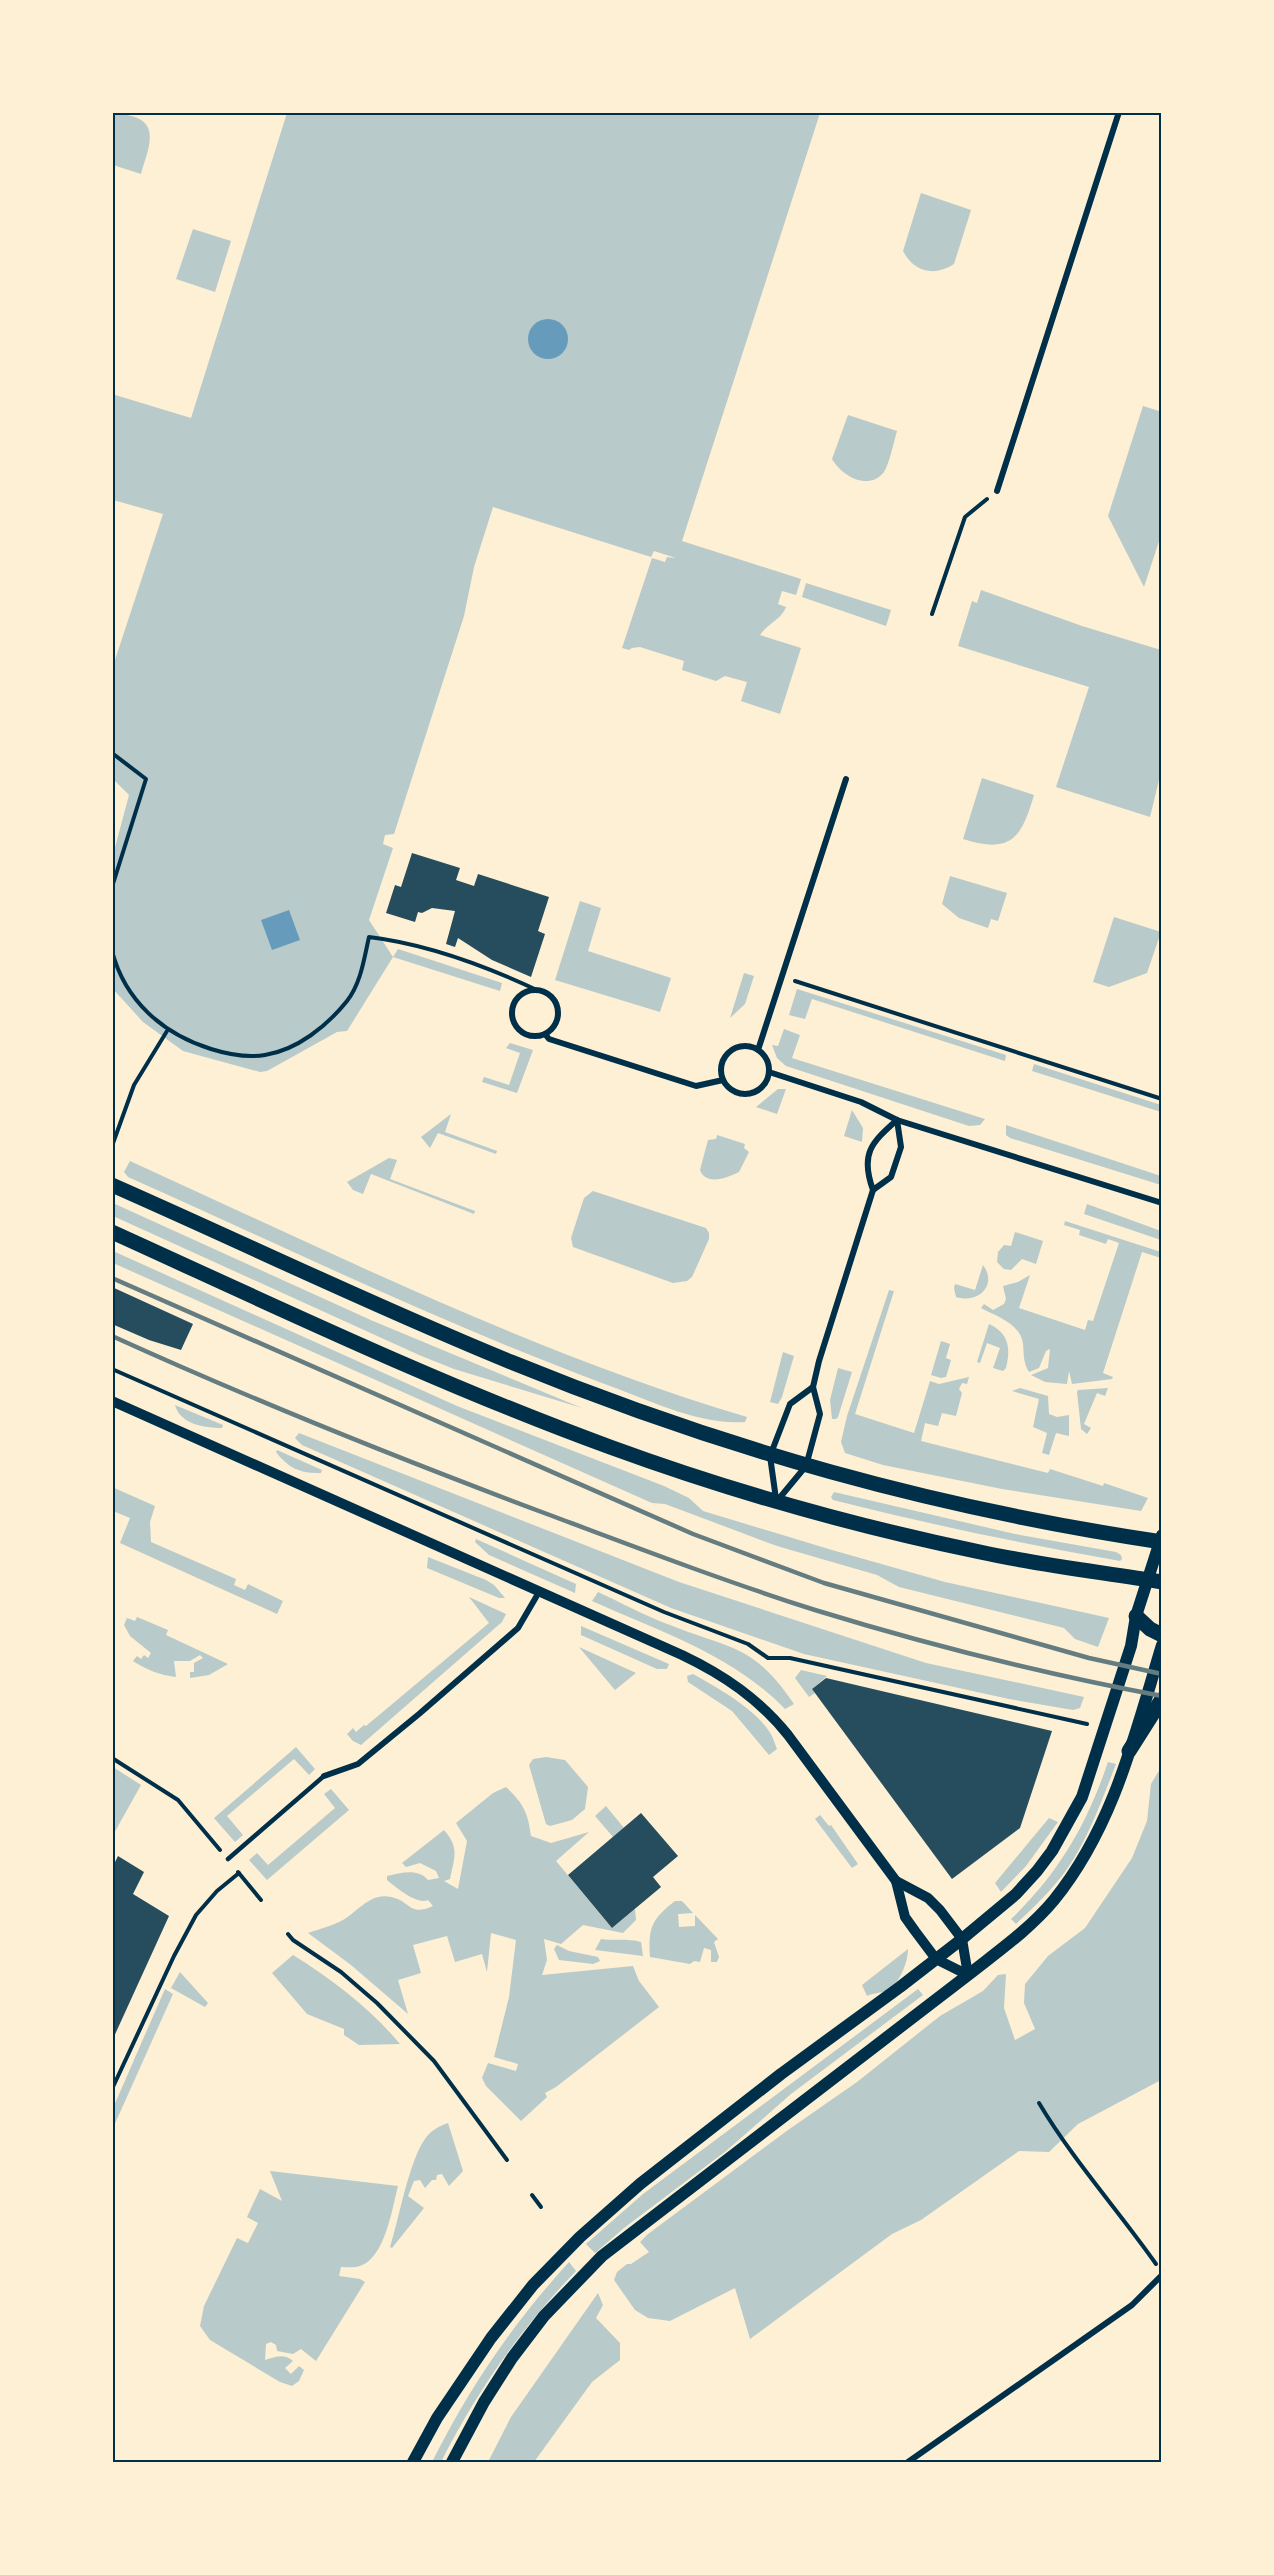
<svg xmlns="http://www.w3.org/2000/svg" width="1274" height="2575" font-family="Roboto,sans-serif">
<rect width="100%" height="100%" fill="#fdf0d5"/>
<g fill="#b9caca">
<path d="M113 112C121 112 127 115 135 117 161 126 146 154 141 174L113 165Z"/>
<path d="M287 113H820L682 541 801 579 796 595 782 591 778 604 786 607C782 619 767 624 760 635L801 648 780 714 741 701 747 682 725 676 716 681 682 670 684 661 640 647 632 648 629 650 622 648 652 558 665 562 667 557 676 558 654 551 651 557 493 507 474 567 464 616 394 834 385 835 383 844 393 848 369 920 393 957 398 949 502 983 500 991 393 957 347 1031 337 1032 267 1071 260 1072 183 1051 143 1022 113 989V855L129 795 113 779V666L163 514 113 500 112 394 191 418Z"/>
<path d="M921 193 971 210 954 264C934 277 914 272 903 251Z"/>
<path d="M193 229 231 241 215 292 176 279Z"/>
<path d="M1143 406 1162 412 1161 535 1144 587 1108 516Z"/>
<path d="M848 415 897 431C894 441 889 465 884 472 868 492 841 475 832 459Z"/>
<path d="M806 583 891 610 886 626 802 597Z"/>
<path d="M981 590 1082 626 1161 650V772L1150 817 1056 787 1089 687 958 646 972 601 977 603Z"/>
<path d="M982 778 1034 795C1021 839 1011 854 963 839Z"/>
<path d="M950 876 1007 893 998 921 991 919 988 928 959 918 942 904Z"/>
<path d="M580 901 601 908 588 951 671 978 660 1012 555 980Z"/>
<path d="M1114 917 1161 932 1147 973 1109 987 1093 982Z"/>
<path d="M744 973 754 976 745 1004 730 1018Z"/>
<path d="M797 989 1006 1055 1005 1061 812 999 805 1019 789 1015Z"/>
<path d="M784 1029 800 1035 792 1058 985 1119 980 1125 969 1126 786 1066 777 1058 772 1045 778 1046Z"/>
<path d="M510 1043 533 1050 517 1093 482 1082 484 1077 509 1085 520 1053 506 1048Z"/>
<path d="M1034 1064 1161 1105V1112L1032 1071Z"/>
<path d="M778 1089H786L777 1114 756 1107Z"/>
<path d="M852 1110 863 1128 862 1142 844 1136Z"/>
<path d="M451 1114 445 1132 497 1151 496 1154 438 1133 430 1148 421 1137Z"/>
<path d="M1006 1125 1161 1176V1185L1010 1138 1006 1135Z"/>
<path d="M717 1135 745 1144 744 1148 749 1152 739 1172C727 1178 706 1186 700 1170L708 1140 716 1139Z"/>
<path d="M389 1158 397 1160 390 1179 475 1211 474 1214 371 1174 363 1194 353 1190 347 1182Z"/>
<path d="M130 1161C332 1253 533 1353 747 1417L745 1422C697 1425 647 1399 602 1383 441 1323 285 1247 128 1177L124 1172Z"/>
<path d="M593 1191 706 1228 709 1233V1239L692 1277 687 1281 673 1283 573 1247 571 1238 584 1198Z"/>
<path d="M115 1204 373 1321 582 1408 454 1369 419 1355 113 1216V1205Z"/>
<path d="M1087 1204 1161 1231V1240L1084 1214Z"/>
<path d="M1065 1221 1161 1252V1258L1142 1252 1103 1373 1113 1377 1112 1379 1072 1384 1069 1371 1067 1384 1045 1382 1031 1375 1048 1368 1050 1349 1046 1351 1039 1368 1029 1372C1023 1363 1024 1354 1023 1344 1021 1324 996 1316 981 1308L984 1304 993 1310 1004 1304 1006 1299 1003 1286 1018 1282 1030 1275 1019 1308 1085 1330 1088 1320 1093 1321 1119 1243 1108 1239 1106 1244 1079 1235 1080 1230 1064 1225Z"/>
<path d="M1015 1232 1043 1241 1036 1264 1022 1259 1011 1270 1004 1269 997 1262 998 1252 1004 1245 1011 1246Z"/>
<path d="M113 1251 457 1406 664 1486 689 1498 703 1511 832 1550 945 1582 1109 1618 1098 1647 1075 1639 1064 1628 899 1587 877 1575 777 1546 665 1504 652 1503 113 1263Z"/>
<path d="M983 1265C998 1285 978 1304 956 1297L954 1288 955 1284 975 1290Z"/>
<path d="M889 1290 894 1291 855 1414 914 1433 930 1381 939 1384 969 1377 967 1384 962 1383 959 1389 962 1393 956 1416 942 1413 938 1426 925 1423 921 1441 1048 1473 1050 1469 1103 1486 1104 1483 1148 1498 1141 1511 1002 1489 883 1465 845 1453 841 1442 847 1416Z"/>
<path d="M989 1324C1009 1333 1011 1349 1006 1368L1003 1371 993 1368 1000 1348 987 1343 980 1363 977 1362Z"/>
<path d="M941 1341 950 1344 946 1358 951 1360 946 1377 941 1378 931 1375Z"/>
<path d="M783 1352 794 1356 782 1397 778 1404 770 1402Z"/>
<path d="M838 1368 852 1372 838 1417 836 1419H832L830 1400Z"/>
<path d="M1020 1388 1048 1396 1049 1414 1057 1417 1069 1415V1436L1056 1433 1049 1455 1042 1453 1047 1433 1033 1427 1039 1399 1012 1391Z"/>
<path d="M1108 1388 1105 1396 1097 1393 1084 1424 1091 1428 1087 1434 1081 1429 1077 1392 1078 1390Z"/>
<path d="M175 1405 223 1425 222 1428C204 1428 180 1424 175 1405Z"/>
<path d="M299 1433 679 1582 926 1663 1084 1697 1080 1708 1073 1710 1009 1699 804 1654 671 1608 302 1445 295 1438Z"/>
<path d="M277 1450 322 1470 321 1473C301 1474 288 1468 276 1452Z"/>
<path d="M112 1487 155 1506 150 1522 151 1542 236 1579 234 1585 245 1590 248 1584 283 1601 277 1614 120 1543 130 1518 113 1511Z"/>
<path d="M834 1492 1015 1534 1116 1552 1121 1555 1122 1559 1120 1561C1023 1544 928 1524 833 1500L831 1497Z"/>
<path d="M476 1539 576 1584 575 1593 489 1555 475 1542Z"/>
<path d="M428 1557 486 1580 494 1585 505 1598H499L427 1568Z"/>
<path d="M598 1592C622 1603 645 1616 670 1625 733 1650 753 1644 794 1704L785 1709C733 1655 659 1631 592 1601Z"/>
<path d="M469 1597 506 1614 502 1622 361 1745 353 1741 347 1734 353 1728 356 1732 364 1725 366 1726 489 1623Z"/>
<path d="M137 1617 168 1630 166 1635 228 1664 209 1675 190 1678V1672H194V1663L203 1658 200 1655 190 1661H174L176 1677C160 1675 147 1670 133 1661L137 1656 141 1659 144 1655 148 1658 151 1653 130 1636 124 1625 127 1618 135 1621Z"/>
<path d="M581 1626 669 1664 667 1669H657L581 1635Z"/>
<path d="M579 1647 636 1673 615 1690Z"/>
<path d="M801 1670 827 1676 812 1689 815 1693 809 1697 795 1678Z"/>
<path d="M693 1674C718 1688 758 1710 772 1736 774 1740 775 1745 777 1749L769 1755 732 1711 688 1682 687 1676Z"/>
<path d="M296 1747 315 1769 309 1775 294 1759 227 1816 243 1835 235 1842 214 1818Z"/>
<path d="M546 1757 565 1760 588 1787 585 1809 572 1820 550 1826 546 1824 529 1765 533 1759Z"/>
<path d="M1108 1762 1116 1764C1102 1800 1089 1837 1067 1869 1052 1890 1034 1907 1016 1924L1011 1919C1059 1873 1087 1824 1108 1762Z"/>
<path d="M1161 1763V2080L1078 2124 1049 2152 1019 2151 921 2220 892 2234 750 2339 735 2288 670 2321 648 2318 635 2310 614 2280 617 2272 627 2264H631L649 2252 640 2242 648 2234 788 2130 857 2082 940 2016 983 1991 998 1975 1006 1974 1004 2008 1015 2040 1035 2029 1024 2003 1025 1984 1048 1956 1085 1928 1132 1858 1147 1821 1151 1784 1160 1769Z"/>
<path d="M113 1767 141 1785 113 1835Z"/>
<path d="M506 1787C523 1803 528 1812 531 1836L551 1843 589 1832 556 1861 612 1928 635 1909 636 1920 623 1933 583 1925 561 1944 544 1939 547 1960 542 1975 633 1966 639 1981 659 2007 556 2087 545 2093 547 2097 521 2121 486 2086 482 2078 488 2063 516 2071 518 2064 494 2057 509 1997 516 1940 491 1933 487 1972 482 1954 455 1962 447 1936 413 1945 421 1973 398 1980 408 2014 351 1965 308 1933C319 1929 332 1926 343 1920 358 1911 371 1892 391 1897 411 1901 409 1917 433 1906L428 1900C417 1905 397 1888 387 1880V1876C401 1873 418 1868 428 1880L439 1878 436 1871 420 1863 406 1867 402 1863 444 1830C460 1848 454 1858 450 1879L444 1881 458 1889 467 1841 456 1823 493 1793Z"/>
<path d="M331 1789 349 1810 267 1880 249 1860 257 1853 268 1865 335 1808 324 1794Z"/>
<path d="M606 1806 624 1828 613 1837 595 1816Z"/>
<path d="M820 1815 829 1826 831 1825 858 1864 852 1868 815 1819Z"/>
<path d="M1049 1818 1058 1822 1026 1866 1001 1892 995 1883Z"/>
<path d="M675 1901H682L693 1913 678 1914 679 1927 695 1926V1915L718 1939 714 1942 719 1957 717 1962H711V1950L704 1948 700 1962 694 1961 690 1964 650 1957C648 1927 652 1919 675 1901Z"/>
<path d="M601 1939C615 1941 628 1938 641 1942L643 1956 595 1950Z"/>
<path d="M557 1945 569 1951 598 1957 600 1961 593 1964 559 1960 554 1949Z"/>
<path d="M908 1949C908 1963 899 1985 886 1991 880 1993 873 1993 867 1996L862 1985Z"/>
<path d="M293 1955C333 1980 370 2008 400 2044L359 2045 344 2035V2029L307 2014 272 1973Z"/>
<path d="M180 1972 208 2003 205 2007 171 1988Z"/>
<path d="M165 1989 173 1994 113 2128V2108Z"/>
<path d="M918 1989 923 1995 791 2094 726 2151 624 2228 595 2253 586 2244 643 2194Z"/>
<path d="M448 2123 463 2171 449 2186 442 2174 437 2175 436 2180H432L425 2188 420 2180 414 2181 408 2196 424 2208 392 2248 390 2247C399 2219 409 2161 425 2139 430 2131 439 2126 448 2123Z"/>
<path d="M270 2171 398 2186C392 2209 385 2258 360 2266 354 2268 348 2267 341 2267L339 2276 360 2279 365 2282 316 2361 301 2349 293 2354 277 2351 276 2345 271 2342 266 2344 265 2360C275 2357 284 2353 293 2361L285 2368 291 2374 299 2366 304 2370 299 2381 292 2386 280 2382 210 2340 200 2326 204 2306 237 2238 248 2243 258 2223 247 2217 260 2189 282 2201Z"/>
<path d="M569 2262 576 2271C521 2328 477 2391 441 2462H432C471 2385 511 2326 569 2262Z"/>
<path d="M598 2293 603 2305 596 2318 620 2343V2360L592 2382 534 2462H488L511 2417Z"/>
</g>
<g fill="#669bbc">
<circle cx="548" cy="339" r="20"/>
<path d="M289 910 300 940 272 950 261 920Z"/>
</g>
<g fill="#264d5e">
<path d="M412 853 460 868 456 880 474 886 478 874 549 897 538 931 545 934 531 977 492 960 458 938 455 947 446 944 455 911 432 908 422 913 418 912 415 922 386 913 395 885 401 887Z"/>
<path d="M112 1287 193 1324 181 1350 149 1340 112 1324Z"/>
<path d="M826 1678 1052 1731 1020 1828 952 1879 812 1689Z"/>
<path d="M641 1813 678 1856 653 1877 661 1887 612 1928 568 1875Z"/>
<path d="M118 1856 144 1872 133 1894 169 1916 112 2041V1868Z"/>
</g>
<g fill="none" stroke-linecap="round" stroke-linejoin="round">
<g stroke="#003049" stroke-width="4">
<path d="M932 614 965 517 987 499"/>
<path d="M112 753 146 779 112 887"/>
<path d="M112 951C125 1001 163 1034 211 1049 227 1054 247 1058 265 1055 297 1050 327 1026 347 1001 361 983 364 959 369 937 427 944 486 966 539 991"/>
<path d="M795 981 1162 1099"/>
<path d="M112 1146 134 1085 167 1031"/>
<path d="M112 1369 664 1612 748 1644 768 1658H790L1087 1724"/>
<path d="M112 1758 178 1800 220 1850"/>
<path d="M238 1872 261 1900"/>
<path d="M288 1934 293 1940 341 1972 377 2003 434 2061 507 2160"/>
<path d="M112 2089 174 1956 196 1915 217 1891 239 1873"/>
<path d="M1039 2103C1073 2160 1118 2210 1156 2264"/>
<path d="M532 2195 541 2207"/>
</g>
<path stroke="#003049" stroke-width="4.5" d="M228 1859 324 1776"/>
<g stroke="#003049" stroke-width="6">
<path d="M997 491 1119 112"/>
<circle cx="535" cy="1013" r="23"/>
<path d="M545 1034 549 1039 696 1086 723 1080"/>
<circle cx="745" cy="1070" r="24"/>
<path d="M758 1050 846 779"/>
<path d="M769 1072 861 1102 897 1120 1162 1203"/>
<path d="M873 1190 891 1177 901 1147 897 1120"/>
<path d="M776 1499 770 1456 790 1404 813 1387"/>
<path d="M777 1501 806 1466 820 1414 813 1387 819 1361 873 1190C860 1154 871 1143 897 1120"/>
<path d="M324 1776 358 1764 419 1714 518 1628 539 1592"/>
<path d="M908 2462 1132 2305 1162 2275"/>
</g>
<g stroke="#003049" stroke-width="10">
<path d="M112 1401 682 1655C724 1675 759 1699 788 1735L896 1881 905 1917 915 1931 936 1959 968 1975"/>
<path d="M896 1881 928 1898 940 1910 962 1939 968 1975"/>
</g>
<g stroke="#003049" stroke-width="12">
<path d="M413 2462 437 2418 491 2338 533 2285 580 2237 640 2184 781 2074 900 1987 962 1939 1016 1894 1037 1871 1052 1851 1082 1797 1131 1646 1136 1616 1162 1535"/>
<path d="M452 2462 484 2402 512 2358 544 2316 602 2256 968 1975C997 1952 1030 1929 1054 1900 1114 1826 1135 1734 1162 1645"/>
</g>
<g stroke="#003049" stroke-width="15">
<path d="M112 1185C246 1244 376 1307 511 1362 724 1449 934 1508 1162 1542"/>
<path d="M112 1232C277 1307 440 1385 610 1447 730 1491 855 1526 980 1552 1040 1565 1101 1572 1162 1582"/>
<path d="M1136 1616 1150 1629 1162 1635"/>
<path d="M1129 1751 1162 1699"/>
</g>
<g stroke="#657d81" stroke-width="4.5">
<path d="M112 1278 693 1534 824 1583 1089 1658 1162 1674"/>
<path d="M112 1336C255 1401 400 1459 547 1514 635 1547 724 1581 815 1610 929 1645 1044 1674 1162 1696"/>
</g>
</g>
<rect width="1274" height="2575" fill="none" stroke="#fdf0d5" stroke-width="228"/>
<rect x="114" y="114" width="1046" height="2347" fill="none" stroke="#003049" stroke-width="2"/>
</svg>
